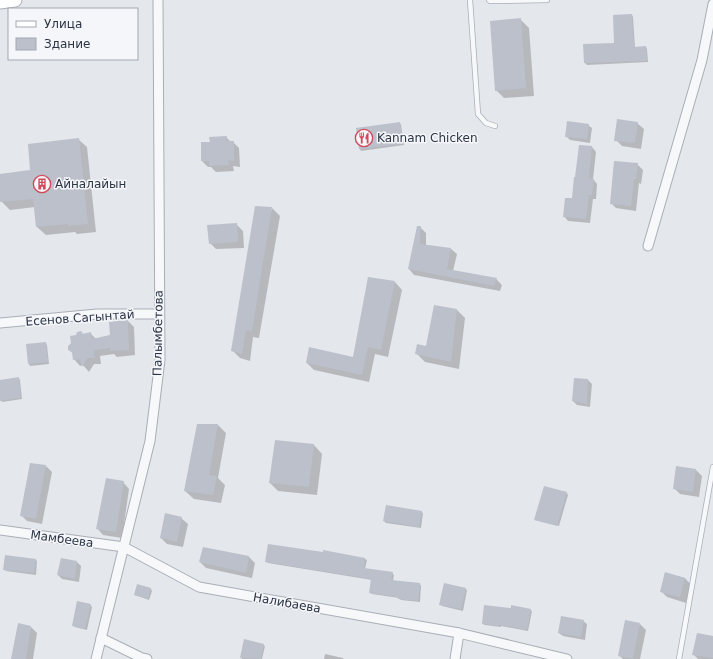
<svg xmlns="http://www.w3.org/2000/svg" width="713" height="659" font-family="'DejaVu Sans',sans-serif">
<rect width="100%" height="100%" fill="#e4e7ec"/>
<g fill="#0003">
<path d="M632 15 633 17 635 48 646 47 647 49 648 62 587 65 585 63 584 45 615 44Z"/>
<path d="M520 19 529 28 534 96 504 98 496 90Z"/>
<path d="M400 123 401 125 404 145 361 151 360 149 357 129Z"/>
<path d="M637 123 644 129 641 149 622 146 616 140Z"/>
<path d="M588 125 592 128 590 143 570 140 566 136Z"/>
<path d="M226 137 231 142H233L239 148 240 167 233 166 234 171 216 172 211 167H208L202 161V143H211Z"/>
<path d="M78 139 87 147 96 232 77 234 75 232 46 235 37 227 35 207 10 210 1 201 0 175 31 171Z"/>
<path d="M580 146 592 147 596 152 593 179 597 184 596 199H593L590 223 568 221 564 216 573 199Z"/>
<path d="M637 164 643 170 641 184 639 183 636 211 616 208 611 203Z"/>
<path d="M272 208 280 216 259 338 253 337 250 361 240 358 232 350Z"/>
<path d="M236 224 243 231 244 248 216 249 210 243Z"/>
<path d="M420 227 426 233V245L451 249 457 254 453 271 496 279 502 285 500 291 414 275 409 269Z"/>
<path d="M395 282 402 290 388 357 375 354 369 382 314 370 307 363 353 358Z"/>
<path d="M457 310 465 318 459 369 425 362 417 354 427 347Z"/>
<path d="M128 321 134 327 135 355 117 357 114 354 100 356 101 364H94L89 372 83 365 80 366 74 359 73 354 69 349 83 334 90 333 96 339 111 336Z"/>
<path d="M45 343 47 345 49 364 30 366 29 364Z"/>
<path d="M18 378 20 380 22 399 2 402 0 397V381Z"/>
<path d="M588 380 592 384 590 407 577 405 573 401Z"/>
<path d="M218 425 226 433 218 478 225 485 221 503 194 499 185 491Z"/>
<path d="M276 441 314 445 322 454 317 495 278 491 270 483Z"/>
<path d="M46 466 52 472 42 524 27 521 21 515Z"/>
<path d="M696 470 702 476 699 497 680 494 674 488Z"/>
<path d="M123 482 129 489 122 538 103 535 97 528Z"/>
<path d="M567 493 568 495 559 526 536 519Z"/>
<path d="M421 512 423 513 421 528 386 523 384 521Z"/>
<path d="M181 518 188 524 183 547 167 544 161 538Z"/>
<path d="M203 548 249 557 255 563 252 578 206 568 200 562Z"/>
<path d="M62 559 77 562 81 566 79 582 62 579 58 575Z"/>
<path d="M365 559 367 560 365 569 392 573 394 575 393 581 420 584 421 586 420 602 401 600 399 598 372 594 370 592 372 580 268 563 267 562Z"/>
<path d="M36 560 37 561 36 575 6 571 4 569Z"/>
<path d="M665 573 685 578 691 585 686 603 667 597 661 591Z"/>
<path d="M151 589 152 591 149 600 135 595Z"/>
<path d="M465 589 467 590 463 611 442 606 441 604Z"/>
<path d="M90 605 92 607 87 630 75 627 73 625Z"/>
<path d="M530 610 532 611 528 631 501 626V627L485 625 483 624Z"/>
<path d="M583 621 587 624 585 640 563 636 559 633Z"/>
<path d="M640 624 646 630 640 659H623L620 656Z"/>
<path d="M31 627 37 633 33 659H12Z"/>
<path d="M713 637V659H698L693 654Z"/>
<path d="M263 645 265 646 262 659H242L241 657Z"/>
<path d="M325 654 343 658 344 659H324Z"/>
</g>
<g fill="#bbc0ca">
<path d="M632 14 634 47 646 46 647 61 584 63 583 44 614 43 613 15Z"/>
<path d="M521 18 526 88 495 91 490 21Z"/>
<path d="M617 119 638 122 635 143 614 141Z"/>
<path d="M567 121 589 124 587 139 565 137Z"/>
<path d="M400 122 403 144 359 149 356 128Z"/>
<path d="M227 136 226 141H234V161L228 160 229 165 209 166V161H201V142H210L209 137Z"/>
<path d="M79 138 88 224 68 226V224L36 227 33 199 0 202V174L30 170 28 144Z"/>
<path d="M579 145 592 146 589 178 594 179 592 195H589L586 219 563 217 565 198H572L574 177H575Z"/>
<path d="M614 161 638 163 636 179H634L631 206 610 204Z"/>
<path d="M255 206 272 207 252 331 246 330 242 354 231 351Z"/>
<path d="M237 223 238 242 209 244 207 225Z"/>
<path d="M417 226H421L420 244 451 248 447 269 497 278 494 286 408 269Z"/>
<path d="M368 277 395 281 381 350 368 347 362 375 306 363 309 347 353 357Z"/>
<path d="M434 305 457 309 451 362 415 354 417 344 426 346Z"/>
<path d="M128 320 129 350 110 351V348L94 350 95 358H87L83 367 79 359 73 360 72 352 68 350V346L71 343 70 336 76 335 77 332 81 331 83 334 91 332 92 339 110 335 109 322Z"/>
<path d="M46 342 48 362 28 364 26 344Z"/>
<path d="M19 377 21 398 0 401V380Z"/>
<path d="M574 378 588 379 587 404 572 401Z"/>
<path d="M197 424H218L209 475 217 476 213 495 184 491Z"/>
<path d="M275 440 314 444 309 487 269 483Z"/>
<path d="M30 463 46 465 36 519 20 516Z"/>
<path d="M676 466 696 469 693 492 673 489Z"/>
<path d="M106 478 124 481 116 532 96 529Z"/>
<path d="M544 486 567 492 557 526 534 520Z"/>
<path d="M386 505 422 511 419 527 383 521Z"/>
<path d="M165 513 182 517 177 542 160 538Z"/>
<path d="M268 544 323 552V550L365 558 364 568 393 572 391 580 420 583 418 601 398 599V597L369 593 371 579 265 562Z"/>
<path d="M203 547 249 556 246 573 199 562Z"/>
<path d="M5 555 36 559 34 573 3 570Z"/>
<path d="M61 558 77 561 75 579 57 575Z"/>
<path d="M665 572 685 578 680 597 660 592Z"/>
<path d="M444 583 466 588 461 609 439 605Z"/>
<path d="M137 584 151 588 148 599 134 595Z"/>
<path d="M77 601 91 604 85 629 72 626Z"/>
<path d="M484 605 511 608V605L531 609 527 630 499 625V626L482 624Z"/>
<path d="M561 616 584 620 581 637 558 633Z"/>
<path d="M625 620 640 623 633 659 618 656Z"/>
<path d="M18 623 31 626 26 659H11Z"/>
<path d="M697 633 713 636V658L692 655Z"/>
<path d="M244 639 264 644 261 659 240 658Z"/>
</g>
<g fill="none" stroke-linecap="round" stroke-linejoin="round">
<defs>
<g id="lane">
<path d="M470 0 478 114 486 123 495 126"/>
<path d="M489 0 490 1 547 0"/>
<path d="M679 659 713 467"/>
</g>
<g id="street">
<path d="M648 246 702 60 713 4"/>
<path d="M0 323 97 314H159"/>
<path d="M0 530 124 547 199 587 459 633 567 659"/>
<path d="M101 638 142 658 147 659"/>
<path d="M96 659 150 441 160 360 158 0"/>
<path d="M455 659 459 633"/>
</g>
<path id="secondary" d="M0 2 15 0"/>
</defs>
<use href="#lane" stroke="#a9aeb7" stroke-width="6"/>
<use href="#street" stroke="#a9aeb7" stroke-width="11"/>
<use href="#secondary" stroke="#a9aeb7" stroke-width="15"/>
<use href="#lane" stroke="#f7f8fa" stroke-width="4.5"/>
<use href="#street" stroke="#f7f8fa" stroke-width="9"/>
<use href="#secondary" stroke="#fff" stroke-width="13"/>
</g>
<defs>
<symbol id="restaurant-ring" viewBox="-11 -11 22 22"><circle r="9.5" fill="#f4f6f9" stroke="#d1495b" stroke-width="1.5"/><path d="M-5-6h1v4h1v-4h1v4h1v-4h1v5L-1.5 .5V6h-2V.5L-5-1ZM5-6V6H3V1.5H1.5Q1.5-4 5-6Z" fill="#d1495b"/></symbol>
<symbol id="building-ring" viewBox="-11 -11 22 22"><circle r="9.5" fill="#f4f6f9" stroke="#d1495b" stroke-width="1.5"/><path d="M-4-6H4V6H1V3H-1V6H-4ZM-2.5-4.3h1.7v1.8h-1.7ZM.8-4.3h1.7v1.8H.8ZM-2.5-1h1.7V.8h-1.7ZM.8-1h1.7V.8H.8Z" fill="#d1495b"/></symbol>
</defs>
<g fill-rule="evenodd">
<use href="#restaurant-ring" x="354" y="128" width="20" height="20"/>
<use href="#building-ring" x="32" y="174" width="20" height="20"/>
</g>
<g text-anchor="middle" stroke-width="3" stroke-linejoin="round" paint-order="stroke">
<g font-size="12" fill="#2b3445" stroke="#f4f6f9" text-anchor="start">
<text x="377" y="142">Kannam Chicken</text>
<text x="55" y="188">Айналайын</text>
</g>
<g font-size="12" fill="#2b3445" stroke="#f4f6f9">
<text transform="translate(80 318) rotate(-4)" y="4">Есенов Сагынтай</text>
<text transform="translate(158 333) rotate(-89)" y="4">Палымбетова</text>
<text transform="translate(62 539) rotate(8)" y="4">Мамбеева</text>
<text transform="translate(287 603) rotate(10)" y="4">Налибаева</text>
</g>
</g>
<rect x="8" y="8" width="130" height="52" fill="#f4f6f9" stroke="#a4a8b1"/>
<rect x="16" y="21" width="20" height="6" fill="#ffffff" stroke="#a4a8b1"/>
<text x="44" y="28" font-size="12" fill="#2b3445">Улица</text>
<rect x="16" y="38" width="20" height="12" fill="#bbc0ca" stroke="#a4a8b1"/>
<text x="44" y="48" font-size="12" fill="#2b3445">Здание</text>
</svg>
